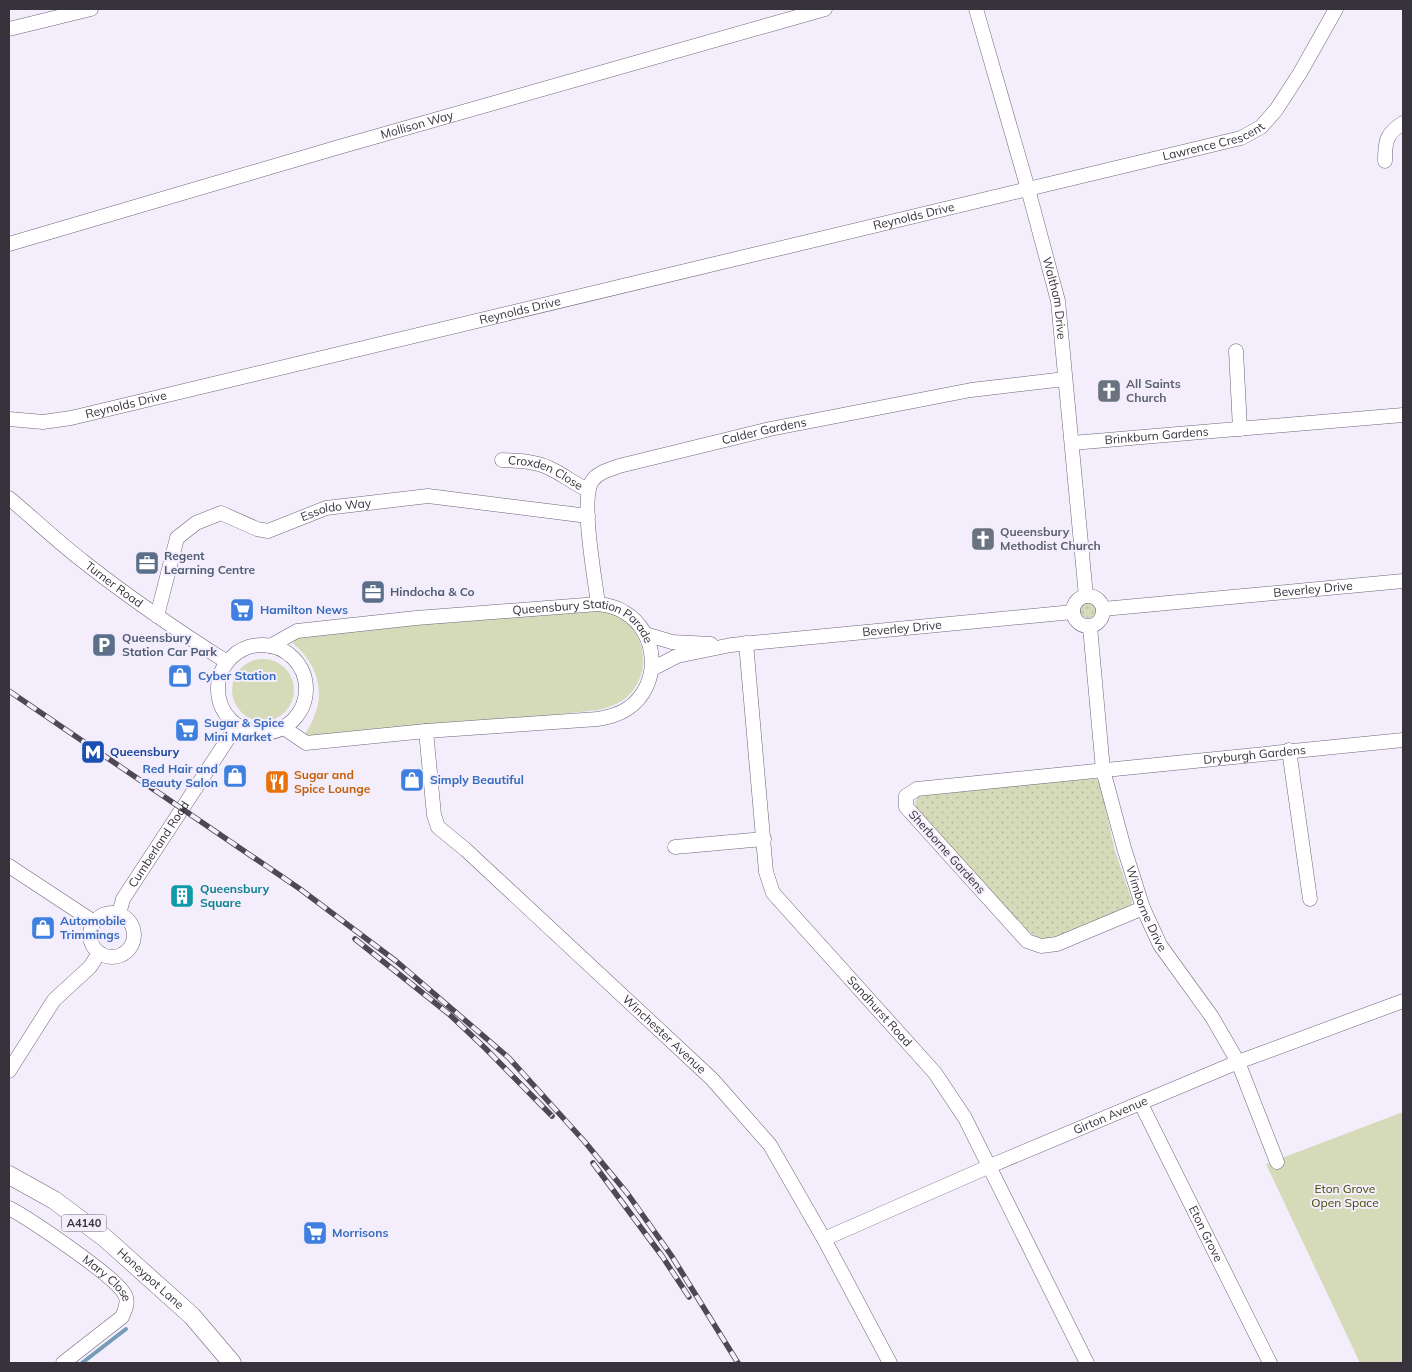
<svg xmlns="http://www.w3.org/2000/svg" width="1412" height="1372" font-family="Mulish,sans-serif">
<defs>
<pattern id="grass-dots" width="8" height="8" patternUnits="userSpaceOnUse" patternTransform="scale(1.25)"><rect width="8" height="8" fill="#d5dbb9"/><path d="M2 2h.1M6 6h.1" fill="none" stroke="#b7bca0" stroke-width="1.8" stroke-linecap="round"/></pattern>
</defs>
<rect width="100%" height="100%" fill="#f4edfc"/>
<g fill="url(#grass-dots)">
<circle cx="1088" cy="609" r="9"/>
<path d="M1089 776 1098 780 1101 786 1114 848 1132 901 1130 909 1056 939 1044 941 1023 929 917 811 915 802 920 794Z"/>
</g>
<g fill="#d5dbb9">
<path d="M594 609C605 611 615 612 623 619 648 638 650 676 627 697 619 704 609 707 599 710L309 740 305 734C327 700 323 670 293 643L297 636Z"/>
<circle cx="263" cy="690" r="31"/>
<path d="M1403 1112V1363H1360L1266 1164Z"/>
</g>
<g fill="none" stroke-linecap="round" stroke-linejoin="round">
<path stroke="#749cb7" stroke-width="4" d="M82 1363 126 1329"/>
<defs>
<g id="minor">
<path id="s1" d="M976 9 1028 189 1058 301 1086 596"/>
<path d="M9 29 91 9"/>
<path d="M1385 161C1385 141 1386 134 1403 123"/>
<path id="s2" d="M9 244 339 147 825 9"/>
<path d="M1236 351 1240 429"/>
<path id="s3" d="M9 419 43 422 71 418 1241 138 1261 127 1276 110 1300 73 1336 9"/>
<path id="s4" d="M1072 443 1403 415"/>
<path id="s5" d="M502 460C518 461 535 461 549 468 563 474 574 484 588 490"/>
<path id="s6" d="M9 498C34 519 58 542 84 562 130 598 178 631 227 662"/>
<circle cx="1088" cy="611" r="15"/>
<path id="s7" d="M598 604C595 578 580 500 592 481 598 472 609 470 619 466L770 429 971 390 1065 379"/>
<path id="s8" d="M1103 609 1403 581"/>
<path id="s9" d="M157 616 177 538 196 523 221 513 257 529 268 531 326 508 428 496 588 516"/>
<path id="s10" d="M1090 627 1103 770 1124 848 1143 908 1160 945 1212 1017 1238 1062 1277 1162"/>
<path d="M645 634 672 642 711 644"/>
<path id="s11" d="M746 643 766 872 773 893 935 1073 965 1118 1087 1363"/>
<circle cx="262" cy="689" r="44"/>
<path id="s12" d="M270 646 297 631 416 618 598 604C607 605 616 607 624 612 659 632 662 686 627 709 618 715 608 717 598 719L426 731 306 743 284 728"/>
<path id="s13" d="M652 669 677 656 731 645 1073 612"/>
<path id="s14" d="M426 731 434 815 438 827 466 850 712 1079 770 1145 824 1239 890 1363"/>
<path d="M1289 750 1310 899"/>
<path d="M675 847 764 839"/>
<path d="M9 866 94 922"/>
<path id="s15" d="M1143 908 1057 944 1041 946 1027 941 906 807V796L917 789 1403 740"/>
<circle cx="112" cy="935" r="22"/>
<path id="s16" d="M119 914 123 899 237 725"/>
<path d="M9 1071 54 1000 90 967 99 953"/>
<path id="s17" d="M1141 1104 1270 1363"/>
<path id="s18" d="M9 1208C28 1218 118 1278 125 1295 129 1302 125 1310 122 1317L63 1363"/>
<path id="s19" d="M824 1239 990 1166 1238 1062 1403 1001"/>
</g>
<g id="major">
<path id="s20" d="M9 1175 54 1200 105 1238 192 1316 232 1363"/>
</g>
</defs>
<use href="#minor" stroke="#6f647a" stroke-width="15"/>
<use href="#major" stroke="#6f647a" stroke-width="19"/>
<use href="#minor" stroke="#fff" stroke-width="14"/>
<use href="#major" stroke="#fff" stroke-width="18"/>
<defs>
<g id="rail">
<path d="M9 691 300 889 396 961 509 1058 584 1141 627 1193 671 1255 738 1363"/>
<path d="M355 939 449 1014 485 1048 552 1116"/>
<path d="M593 1163 662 1256 689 1297"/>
</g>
</defs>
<use href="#rail" stroke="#4e4853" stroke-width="5.5"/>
<use href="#rail" stroke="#f4edfc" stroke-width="4" stroke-dasharray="11" stroke-linecap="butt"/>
</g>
<defs>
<symbol id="church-square" viewBox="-11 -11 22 22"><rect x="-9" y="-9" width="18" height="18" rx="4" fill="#6b7280" stroke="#f4edfc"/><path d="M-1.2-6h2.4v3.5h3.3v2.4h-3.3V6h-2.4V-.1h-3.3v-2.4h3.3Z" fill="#fff"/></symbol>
<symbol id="office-square" viewBox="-11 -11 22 22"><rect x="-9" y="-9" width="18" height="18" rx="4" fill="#5c6f8a" stroke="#f4edfc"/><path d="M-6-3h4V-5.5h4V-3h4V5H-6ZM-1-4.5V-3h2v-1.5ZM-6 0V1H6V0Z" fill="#fff"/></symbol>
<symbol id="supermarket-square" viewBox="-11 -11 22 22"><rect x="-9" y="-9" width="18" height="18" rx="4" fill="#3f7fe0" stroke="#f4edfc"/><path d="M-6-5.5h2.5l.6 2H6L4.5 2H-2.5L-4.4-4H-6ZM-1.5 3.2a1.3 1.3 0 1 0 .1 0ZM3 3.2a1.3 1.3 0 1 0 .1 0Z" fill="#fff"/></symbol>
<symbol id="parking-square" viewBox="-11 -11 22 22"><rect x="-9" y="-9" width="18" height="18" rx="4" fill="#5c6f8a" stroke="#f4edfc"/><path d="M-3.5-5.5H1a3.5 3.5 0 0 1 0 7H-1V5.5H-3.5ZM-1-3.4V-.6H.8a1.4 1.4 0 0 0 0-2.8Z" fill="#fff"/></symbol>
<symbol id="shop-square" viewBox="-11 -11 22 22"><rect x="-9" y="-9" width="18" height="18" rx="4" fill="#3f7fe0" stroke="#f4edfc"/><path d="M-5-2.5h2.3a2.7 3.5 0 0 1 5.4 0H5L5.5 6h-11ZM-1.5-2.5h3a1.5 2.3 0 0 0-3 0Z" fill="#fff"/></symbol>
<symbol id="metro-square" viewBox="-11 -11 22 22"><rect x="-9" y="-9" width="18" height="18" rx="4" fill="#1a4fb4" stroke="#f4edfc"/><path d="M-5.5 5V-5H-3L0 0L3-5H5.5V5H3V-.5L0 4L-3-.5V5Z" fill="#fff"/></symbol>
<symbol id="restaurant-square" viewBox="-11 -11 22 22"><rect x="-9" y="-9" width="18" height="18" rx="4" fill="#e8710a" stroke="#f4edfc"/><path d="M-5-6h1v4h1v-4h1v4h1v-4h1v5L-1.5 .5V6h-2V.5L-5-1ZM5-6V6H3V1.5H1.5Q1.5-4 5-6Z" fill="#fff"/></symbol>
<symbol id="building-square" viewBox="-11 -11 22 22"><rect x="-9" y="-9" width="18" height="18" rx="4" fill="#0f9aa8" stroke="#f4edfc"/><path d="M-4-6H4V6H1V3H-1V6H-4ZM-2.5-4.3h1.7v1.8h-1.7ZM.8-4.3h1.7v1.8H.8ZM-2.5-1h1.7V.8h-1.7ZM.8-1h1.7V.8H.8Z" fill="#fff"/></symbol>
</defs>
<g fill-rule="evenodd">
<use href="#church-square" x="1095" y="377" width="28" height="28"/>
<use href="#church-square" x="969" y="525" width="28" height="28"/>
<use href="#office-square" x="133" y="549" width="28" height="28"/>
<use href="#office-square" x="359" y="578" width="28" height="28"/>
<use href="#supermarket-square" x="228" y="596" width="28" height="28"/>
<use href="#parking-square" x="90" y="631" width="28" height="28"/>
<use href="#shop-square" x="166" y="662" width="28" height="28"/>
<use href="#supermarket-square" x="173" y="716" width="28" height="28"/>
<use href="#metro-square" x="79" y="738" width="28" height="28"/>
<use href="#shop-square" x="221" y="762" width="28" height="28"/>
<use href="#shop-square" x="398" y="766" width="28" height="28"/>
<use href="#restaurant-square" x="263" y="768" width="28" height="28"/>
<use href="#building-square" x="168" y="882" width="28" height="28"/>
<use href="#shop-square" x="29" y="914" width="28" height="28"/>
<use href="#supermarket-square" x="301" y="1219" width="28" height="28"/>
</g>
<g text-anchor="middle" stroke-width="4" stroke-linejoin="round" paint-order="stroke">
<rect fill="#f4edfc" stroke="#706a76" stroke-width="1" x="61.5" y="1214.5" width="45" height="17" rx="4"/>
<g font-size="11" font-weight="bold" fill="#37323c">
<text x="84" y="1227">A4140</text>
</g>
<g font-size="12" fill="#37323c" stroke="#f4edfc">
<text dy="4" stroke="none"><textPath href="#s2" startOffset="425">Mollison Way</textPath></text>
<text dy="4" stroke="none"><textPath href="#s3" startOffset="1238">Lawrence Crescent</textPath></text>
<text dy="4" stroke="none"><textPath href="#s3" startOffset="929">Reynolds Drive</textPath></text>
<text dy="4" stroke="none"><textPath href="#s1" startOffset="300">Waltham Drive</textPath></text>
<text dy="4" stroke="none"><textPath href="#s3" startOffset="524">Reynolds Drive</textPath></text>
<text dy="4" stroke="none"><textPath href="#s3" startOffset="119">Reynolds Drive</textPath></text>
<text dy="4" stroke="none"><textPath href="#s7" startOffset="305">Calder Gardens</textPath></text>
<text dy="4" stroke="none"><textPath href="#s4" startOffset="85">Brinkburn Gardens</textPath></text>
<text dy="4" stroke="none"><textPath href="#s5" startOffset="46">Croxden Close</textPath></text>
<text dy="4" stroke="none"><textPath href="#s9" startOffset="254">Essoldo Way</textPath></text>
<text dy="4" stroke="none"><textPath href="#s6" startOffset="136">Turner Road</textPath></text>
<text dy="4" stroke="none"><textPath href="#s8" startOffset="211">Beverley Drive</textPath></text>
<text dy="4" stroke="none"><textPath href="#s12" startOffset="324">Queensbury Station Parade</textPath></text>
<text dy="4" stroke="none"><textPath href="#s13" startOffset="255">Beverley Drive</textPath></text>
<text dy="4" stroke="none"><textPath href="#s15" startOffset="668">Dryburgh Gardens</textPath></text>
<text dy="4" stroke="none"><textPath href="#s16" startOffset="81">Cumberland Road</textPath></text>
<text transform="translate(947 852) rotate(48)" y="4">Sherborne Gardens</text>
<text dy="4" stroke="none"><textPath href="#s10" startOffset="289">Wimborne Drive</textPath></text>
<text dy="4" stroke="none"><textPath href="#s11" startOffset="411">Sandhurst Road</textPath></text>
<text dy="4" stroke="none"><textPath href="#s14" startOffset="404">Winchester Avenue</textPath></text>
<text dy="4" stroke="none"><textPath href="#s19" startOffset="312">Girton Avenue</textPath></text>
<text dy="4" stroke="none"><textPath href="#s17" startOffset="145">Eton Grove</textPath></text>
<text dy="4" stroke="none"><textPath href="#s20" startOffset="176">Honeypot Lane</textPath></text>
<text dy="4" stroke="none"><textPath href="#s18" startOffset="121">Mary Close</textPath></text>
</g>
<g font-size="12" font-weight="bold" fill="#5b616d" stroke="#f4edfc" text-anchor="start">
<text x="1126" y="388">All Saints<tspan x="1126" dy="14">Church</tspan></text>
<text x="1000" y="536">Queensbury<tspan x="1000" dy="14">Methodist Church</tspan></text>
</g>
<g font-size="12" font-weight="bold" fill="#4e5e75" stroke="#f4edfc" text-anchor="start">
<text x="164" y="560">Regent<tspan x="164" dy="14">Learning Centre</tspan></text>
<text x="390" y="596">Hindocha &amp; Co</text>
<text x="122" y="642">Queensbury<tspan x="122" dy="14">Station Car Park</tspan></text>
</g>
<g font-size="12" font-weight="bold" fill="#366cbe" stroke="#f4edfc" text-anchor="start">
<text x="260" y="614">Hamilton News</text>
<text x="198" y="680">Cyber Station</text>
<text x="204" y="727">Sugar &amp; Spice<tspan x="204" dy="14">Mini Market</tspan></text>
<text x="218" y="773" text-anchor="end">Red Hair and<tspan x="218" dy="14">Beauty Salon</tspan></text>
<text x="430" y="784">Simply Beautiful</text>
<text x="60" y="925">Automobile<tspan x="60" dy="14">Trimmings</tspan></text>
<text x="332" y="1237">Morrisons</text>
</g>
<g font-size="12" font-weight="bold" fill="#164399" stroke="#f4edfc" text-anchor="start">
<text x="110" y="756">Queensbury</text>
</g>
<g font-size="12" font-weight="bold" fill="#c56008" stroke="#f4edfc" text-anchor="start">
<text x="294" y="779">Sugar and<tspan x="294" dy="14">Spice Lounge</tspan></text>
</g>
<g font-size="12" font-weight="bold" fill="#0d838f" stroke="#f4edfc" text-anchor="start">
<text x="200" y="893">Queensbury<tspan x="200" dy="14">Square</tspan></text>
</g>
<g font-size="12" fill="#464d03" stroke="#f4edfc">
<text x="1345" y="1193">Eton Grove<tspan x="1345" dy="14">Open Space</tspan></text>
</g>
</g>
<rect width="1412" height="1372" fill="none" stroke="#37323c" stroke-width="20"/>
</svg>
